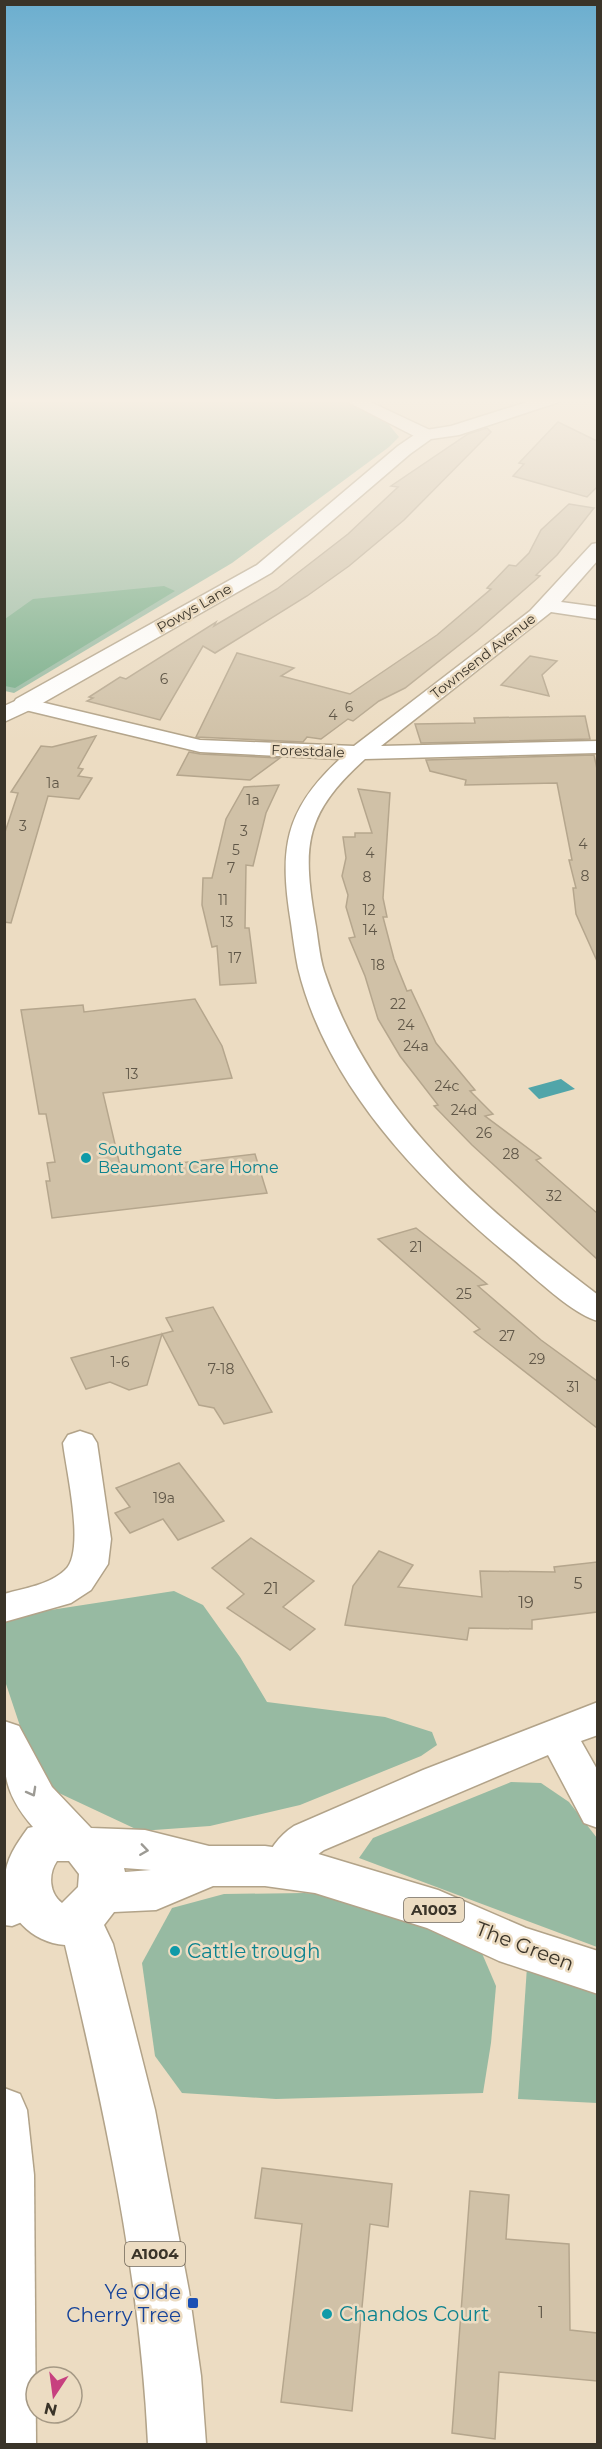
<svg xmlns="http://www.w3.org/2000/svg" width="602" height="2449" font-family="Montserrat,sans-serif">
<rect width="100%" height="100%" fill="#ecdcc2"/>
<g fill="#97baa2">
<path d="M5 399H345L381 415 399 437 389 447 232 563 14 693 5 691Z"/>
<path d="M174 1591 203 1605 240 1657 267 1702 385 1717 432 1732 437 1745 421 1756 300 1805 210 1826 140 1831 46 1787 23 1735 5 1681 4 1623 31 1613Z"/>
<path d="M511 1782 541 1783 569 1802 597 1838V1947L359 1858 373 1838Z"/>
<path d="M304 1893 340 1895 435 1928 481 1951 496 1986 491 2043 483 2093 276 2099 182 2093 155 2056 142 1963 172 1908 224 1894Z"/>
<path d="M527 1967 597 1988V2103L518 2099Z"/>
</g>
<path fill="#72ab86" d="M164 586 175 591 15 688 5 686V619L33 599Z"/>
<path fill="#51a5a9" d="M561 1079 575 1089 539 1099 528 1088Z"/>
<g fill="#d0c1a7" stroke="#b5a68d" stroke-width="1.5">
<path d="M558 422 597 441V487L587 497 513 476 524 464 519 463Z"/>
<path d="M487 428 491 432 404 520 349 566 307 596 215 653 203 646 160 720 87 701 93 698 89 697 120 677 126 679 216 622 214 626 277 589 348 534 398 487 391 486 468 434Z"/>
<path d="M569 504 594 508 557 555 536 575 540 576 477 631 405 688 379 701 353 721 348 719 321 739 307 737 303 742 196 737 237 653 294 668 281 676 350 694 437 635 491 589 487 588 509 565 516 566 529 553 541 530Z"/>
<path d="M530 656 557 661 542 675 549 696 501 685Z"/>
<path d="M585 716 590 739 421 743 415 724 475 723 474 718Z"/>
<path d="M96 736 78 768 83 769 78 776 92 778 79 799 48 796 11 923 4 922V835L18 793 11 792 41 746 52 747Z"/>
<path d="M189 752 200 754 280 758 250 780 177 775Z"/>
<path d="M594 755 597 769V961L576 914 573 888H576L569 860H572L557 783 465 785 466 780 430 771 426 760Z"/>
<path d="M279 785 266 813 253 866 246 865 245 928H249L256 983 220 985 217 946 212 947 202 905 203 878H212L226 819 244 787Z"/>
<path d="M358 789 390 793 383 898 387 917H383L394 959 407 991 411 990 436 1043 475 1090 470 1091 493 1114 485 1116 541 1158 536 1160 597 1213V1259L472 1145 434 1106 438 1105 400 1056 378 1019 365 976 349 938 355 937 346 907 348 895 342 876 346 858 343 837H355V833H372Z"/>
<path d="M195 999 222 1046 232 1078 103 1093 121 1170 255 1154 267 1193 52 1218 46 1181H50L47 1163 55 1162 46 1114H39L21 1010 83 1005 84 1012Z"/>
<path d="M416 1228 487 1284 478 1286 541 1340 597 1381V1428L474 1332 480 1329 378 1239Z"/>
<path d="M213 1307 272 1412 224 1424 214 1408 199 1405 162 1334 147 1385 129 1390 110 1382 86 1389 71 1358 173 1331 166 1318Z"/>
<path d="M179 1463 224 1521 178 1540 163 1519 130 1533 115 1513 130 1507 116 1488Z"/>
<path d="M251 1538 314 1581 283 1607 315 1629 290 1650 227 1608 244 1594 212 1568Z"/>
<path d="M379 1551 413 1565 398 1587 482 1597 480 1571 555 1572 554 1567 597 1562V1612L532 1620V1629L469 1628 467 1640 345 1625 353 1586Z"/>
<path d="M262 2168 392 2184 388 2227 370 2224 352 2411 281 2402 302 2224 255 2218Z"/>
<path d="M470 2191 509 2195 506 2239 569 2244 570 2330 597 2333V2381L499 2372 495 2439 452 2433Z"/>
</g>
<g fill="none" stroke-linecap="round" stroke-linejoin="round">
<defs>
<g id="minor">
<path d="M598 543V560L561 602 598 607V619L551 612 381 746 598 741V753L365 759C305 813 302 844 315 921 318 937 319 955 324 971 371 1114 481 1206 598 1295V1321C571 1314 529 1272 507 1254 418 1180 326 1084 298 968 295 953 293 938 291 923 279 850 284 810 340 759L200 752 17 708 14 704 17 700 24 698 200 740 354 746 530 611 592 544Z"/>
<path d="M80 1431 92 1435 97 1443 111 1539 108 1564 91 1590 71 1603 4 1622V1594C25 1588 49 1585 65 1570 86 1552 66 1470 63 1443L68 1435Z"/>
<path d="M598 1702V1735L581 1741 598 1771V1828L584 1823 548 1755 324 1850C299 1866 302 1893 267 1881L261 1868C269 1851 278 1836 294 1826L423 1770Z"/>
<path d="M4 1887 27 1894 33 1907 27 1920 12 1926 4 1925Z"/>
<path d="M4 2088 20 2094 27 2110 34 2175 36 2444H4Z"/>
</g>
<path id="tertiary" d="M342 399H364L432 431 435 435 426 440 420 439Z"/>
<path id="secondary" d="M536 399H561L559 402 459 435 431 439 410 454 271 573 32 709H16L13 704 16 699 257 565 398 446 420 431 451 426Z"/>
<g id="primary">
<path d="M24 697 32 699 35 704 32 709 4 722V706Z"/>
<path d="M4 1721 19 1726 52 1787 91 1828 145 1830 209 1846H265L315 1853 438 1890 526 1928 598 1951V1994L499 1961 427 1928 315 1893 265 1886H213L156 1910 114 1912 104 1925 113 1944 155 2110 189 2291 201 2376 206 2444H148C140 2274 104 2109 65 1945 31 1942 4 1915 5 1879 5 1860 17 1843 28 1828L33 1827C0 1789 4 1768 4 1721ZM57 1861H69L79 1874 78 1887 62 1903C49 1893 48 1874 57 1861ZM124 1868 151 1870 125 1872Z"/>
</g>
</defs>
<use href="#minor" stroke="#b2a389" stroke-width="3"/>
<use href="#tertiary" stroke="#b2a389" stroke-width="3"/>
<use href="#secondary" stroke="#b2a389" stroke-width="3"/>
<use href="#primary" stroke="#b2a389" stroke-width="3"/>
<use href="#minor" fill="#fff" fill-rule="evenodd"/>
<use href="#tertiary" fill="#fff" fill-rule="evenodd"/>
<use href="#secondary" fill="#fff" fill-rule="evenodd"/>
<use href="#primary" fill="#fff" fill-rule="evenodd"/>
</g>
<defs><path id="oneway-chevron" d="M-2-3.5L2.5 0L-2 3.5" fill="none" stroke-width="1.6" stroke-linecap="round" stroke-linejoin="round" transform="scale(1.5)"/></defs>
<g stroke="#9c9a94">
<use href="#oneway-chevron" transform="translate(32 1792) rotate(61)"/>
<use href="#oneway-chevron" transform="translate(144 1850) rotate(8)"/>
</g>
<linearGradient id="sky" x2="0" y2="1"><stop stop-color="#6baecf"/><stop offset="0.54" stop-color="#f6efe4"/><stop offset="1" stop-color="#f6efe4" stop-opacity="0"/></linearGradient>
<rect width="602" height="742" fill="url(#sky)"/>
<g fill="#0f9aa8" stroke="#ecdcc2" stroke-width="2">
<circle cx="86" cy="1158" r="6"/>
<circle cx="175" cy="1951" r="6"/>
<circle cx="327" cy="2314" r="6"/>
</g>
<rect fill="#1a4fb4" stroke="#ecdcc2" stroke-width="2" x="187" y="2297" width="12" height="12" rx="3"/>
<g text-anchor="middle" stroke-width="5" stroke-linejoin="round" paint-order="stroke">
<g font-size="14" fill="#3a3429" stroke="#ecdcc2">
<text transform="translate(194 608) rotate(-30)" y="5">Powys Lane</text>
<text transform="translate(483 656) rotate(-38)" y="5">Townsend Avenue</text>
<text transform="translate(308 751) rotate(2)" y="5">Forestdale</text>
</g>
<g font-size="14" fill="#605748">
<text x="164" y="684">6</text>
<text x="349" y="712">6</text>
<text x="333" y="720">4</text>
<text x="53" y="788">1a</text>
<text x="253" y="805">1a</text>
<text x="23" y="831">3</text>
<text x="244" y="836">3</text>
<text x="583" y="849">4</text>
<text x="236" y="855">5</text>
<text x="370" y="858">4</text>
<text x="231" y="873">7</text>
<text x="585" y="881">8</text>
<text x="367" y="882">8</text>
<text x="223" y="905">11</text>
<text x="369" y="915">12</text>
<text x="227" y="927">13</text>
<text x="370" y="935">14</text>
<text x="235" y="963">17</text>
<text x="378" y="970">18</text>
<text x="398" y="1009">22</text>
<text x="406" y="1030">24</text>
<text x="416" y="1051">24a</text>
<text x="132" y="1079">13</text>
<text x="447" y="1091">24c</text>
<text x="464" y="1115">24d</text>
<text x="484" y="1138">26</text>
<text x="511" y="1159">28</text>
<text x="554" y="1201">32</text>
<text x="416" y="1252">21</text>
<text x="464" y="1299">25</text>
<text x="507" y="1341">27</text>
<text x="537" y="1364">29</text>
<text x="120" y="1367">1-6</text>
<text x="221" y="1374">7-18</text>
<text x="573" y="1392">31</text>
<text x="164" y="1503">19a</text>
</g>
<g fill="#ecdcc2" stroke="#6f6657" stroke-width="1.5">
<rect x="404" y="1898" width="60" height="24" rx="4.5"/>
<rect x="125" y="2242" width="60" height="24" rx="4.5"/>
</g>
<g font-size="15" font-weight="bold" fill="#3a3429">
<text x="434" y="1915">A1003</text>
<text x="155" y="2259">A1004</text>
</g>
<g font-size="16" fill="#0d838f" stroke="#ecdcc2" text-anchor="start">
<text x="98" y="1155">Southgate<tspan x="98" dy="18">Beaumont Care Home</tspan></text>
</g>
<g font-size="16" fill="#605748">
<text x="578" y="1589">5</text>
<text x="271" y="1594">21</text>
<text x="526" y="1608">19</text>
<text x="541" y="2318">1</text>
</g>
<g font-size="20" fill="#3a3429" stroke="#ecdcc2">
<text transform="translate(525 1946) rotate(21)" y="7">The Green</text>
</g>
<g font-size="20" fill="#0d838f" stroke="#ecdcc2" text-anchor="start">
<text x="187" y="1958">Cattle trough</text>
<text x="339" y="2321">Chandos Court</text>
</g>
<g font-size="20" fill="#164399" stroke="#ecdcc2" text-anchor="end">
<text x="181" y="2299">Ye Olde<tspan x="181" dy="23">Cherry Tree</tspan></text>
</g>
</g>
<rect width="602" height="2449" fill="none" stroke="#3a3429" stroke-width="12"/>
<g transform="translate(54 2395) rotate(193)"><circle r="28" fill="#ecdcc2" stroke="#a59985" stroke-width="1.5"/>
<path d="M0-4.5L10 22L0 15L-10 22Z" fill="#c7407f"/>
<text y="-9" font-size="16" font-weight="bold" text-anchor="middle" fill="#3a3429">N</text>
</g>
</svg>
